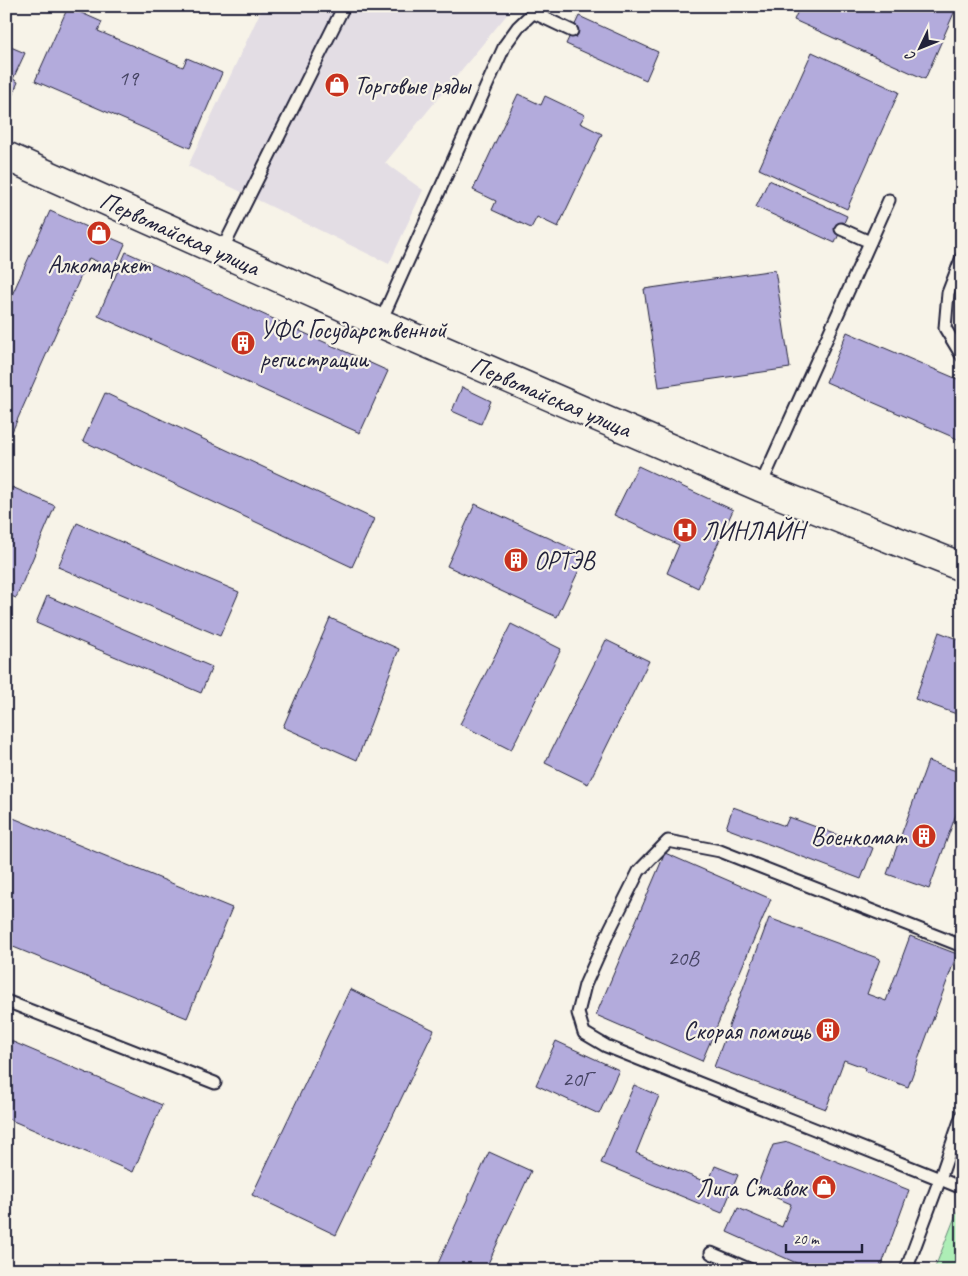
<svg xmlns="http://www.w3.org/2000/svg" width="968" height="1276" font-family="Caveat,sans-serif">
<rect width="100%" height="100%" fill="#f7f3e8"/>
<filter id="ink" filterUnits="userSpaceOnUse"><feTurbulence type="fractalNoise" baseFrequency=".02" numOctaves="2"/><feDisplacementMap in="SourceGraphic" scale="10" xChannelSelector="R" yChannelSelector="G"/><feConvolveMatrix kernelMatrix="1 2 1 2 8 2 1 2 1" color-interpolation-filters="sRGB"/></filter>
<g filter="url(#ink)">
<path fill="#e3dde4" d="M263 6H514L385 163 423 190 389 264 188 166Z"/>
<path fill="#adeeb6" stroke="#688878" d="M962 1199V1270H934Z"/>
<g fill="#b3abdc" stroke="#22223b">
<path d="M800 6H957L925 79 794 20Z"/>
<path d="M68 7 102 22 98 31 183 67 187 58 222 73 190 148 35 81Z"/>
<path d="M579 16 658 52 646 80 566 44Z"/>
<path d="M6 45 25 53 13 79 18 82 11 99 7 97 6 99Z"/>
<path d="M812 52 899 92 847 209 759 169Z"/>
<path d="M518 94 541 105 545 96 585 115 580 123 602 134 558 227 537 217 531 228 492 210 496 201 473 190Z"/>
<path d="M769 180 847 216 835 243 756 207Z"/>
<path d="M50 211 125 244 114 269 89 258 11 434 6 432V308Z"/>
<path d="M126 252 388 371 360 433 98 316Z"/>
<path d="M775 270 790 368 659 387 644 289Z"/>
<path d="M847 332 962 381V441L826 382Z"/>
<path d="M462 387 491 401 481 424 452 411Z"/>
<path d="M105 393 374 519 352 567 83 441Z"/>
<path d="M638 466 733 510 698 588 667 573 679 545 614 515Z"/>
<path d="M12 487 55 506 16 598 6 594V500Z"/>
<path d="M475 504 586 555 557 617 447 566Z"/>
<path d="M77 523 239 592 220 636 58 567Z"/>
<path d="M47 596 212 667 201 693 36 623Z"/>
<path d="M330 618 399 649 357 760 283 727Z"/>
<path d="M511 624 561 649 511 750 460 724Z"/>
<path d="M939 632 962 641V716L915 699Z"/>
<path d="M606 640 649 661 588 784 545 763Z"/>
<path d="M928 761 962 773V798L929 889 887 874Z"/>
<path d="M733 807 785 826 789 817 873 848 861 879 726 828Z"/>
<path d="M6 815 232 908 187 1018 6 944Z"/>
<path d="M665 853 771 899 702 1061 596 1015Z"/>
<path d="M769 918 880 959 867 994 886 1001 910 936 957 954 908 1087 865 1071 866 1068 844 1060 826 1109 714 1067Z"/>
<path d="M350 989 434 1030 336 1235 252 1195Z"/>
<path d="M6 1039 162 1105 133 1172 6 1118Z"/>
<path d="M556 1041 619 1070 599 1114 536 1085Z"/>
<path d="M634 1085 659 1096 636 1153 708 1183 715 1166 738 1175 722 1213 601 1163Z"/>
<path d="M788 1142 909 1190 880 1270H812L727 1232 738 1208 782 1227 791 1204 756 1189 773 1145Z"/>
<path d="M489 1152 531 1171 485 1270H435Z"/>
</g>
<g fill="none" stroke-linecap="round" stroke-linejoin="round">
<defs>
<g id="service">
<path d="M532 12 572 31"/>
<path d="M841 229 870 242"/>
<path d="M221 252 344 6"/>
<path d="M962 257 948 293 945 328 962 356"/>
<path d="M380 323 505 45 518 27 540 6"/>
<path d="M760 487 889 200"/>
<path d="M962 946 720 851 668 841 639 871 610 929 585 985 578 1013 584 1033 606 1046 940 1179 962 1115"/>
<path d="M6 1001 215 1083"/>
<path d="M711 1253 751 1270"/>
<path d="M906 1270 940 1179 962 1188"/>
</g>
<path id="tertiary" d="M6 156 380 323 760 487 962 567"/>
</defs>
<use href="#service" stroke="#22223b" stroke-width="15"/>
<use href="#tertiary" stroke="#22223b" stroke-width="31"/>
<use href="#service" stroke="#f7f3e8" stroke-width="11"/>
<use href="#tertiary" stroke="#f7f3e8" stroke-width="28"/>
</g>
</g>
<defs>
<symbol id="shop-disc" viewBox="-11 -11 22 22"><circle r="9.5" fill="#c8321e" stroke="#f7f3e8"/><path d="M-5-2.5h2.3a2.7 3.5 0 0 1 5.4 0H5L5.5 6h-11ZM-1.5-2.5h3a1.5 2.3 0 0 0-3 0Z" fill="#fff"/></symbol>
<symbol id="building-disc" viewBox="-11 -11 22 22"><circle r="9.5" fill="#c8321e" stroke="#f7f3e8"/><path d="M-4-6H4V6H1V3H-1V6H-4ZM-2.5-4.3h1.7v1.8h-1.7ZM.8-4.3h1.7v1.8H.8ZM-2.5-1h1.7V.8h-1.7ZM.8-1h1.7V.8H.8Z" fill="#fff"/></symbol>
<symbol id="hospital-disc" viewBox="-11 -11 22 22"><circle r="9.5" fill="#c8321e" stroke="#f7f3e8"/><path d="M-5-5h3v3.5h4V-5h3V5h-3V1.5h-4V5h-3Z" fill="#fff"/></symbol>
</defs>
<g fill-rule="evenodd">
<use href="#shop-disc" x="323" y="71" width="28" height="28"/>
<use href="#shop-disc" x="85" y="219" width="28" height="28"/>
<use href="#building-disc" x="229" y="329" width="28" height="28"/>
<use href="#hospital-disc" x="671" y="516" width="28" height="28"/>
<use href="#building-disc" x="502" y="546" width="28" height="28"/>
<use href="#building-disc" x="910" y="822" width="28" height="28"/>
<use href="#building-disc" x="814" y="1016" width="28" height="28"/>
<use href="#shop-disc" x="810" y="1173" width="28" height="28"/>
</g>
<g text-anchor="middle" stroke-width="4.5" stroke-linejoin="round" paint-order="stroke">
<g font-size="22" fill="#464463">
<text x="128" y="85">19</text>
<text x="683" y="965">20В</text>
<text x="577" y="1086">20Г</text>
</g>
<g font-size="25" fill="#22223b" stroke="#f7f3e8" text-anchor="start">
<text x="354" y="94">Торговые ряды</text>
<text x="99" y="273" text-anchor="middle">Алкомаркет</text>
<text x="260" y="338">УФС Государственной<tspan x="260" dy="29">регистрации</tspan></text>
<text x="702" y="539">ЛИНЛАЙН</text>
<text x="534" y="569">ОРТЭВ</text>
<text x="906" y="845" text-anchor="end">Военкомат</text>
<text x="810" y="1039" text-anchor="end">Скорая помощь</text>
<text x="806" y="1196" text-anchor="end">Лига Ставок</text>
</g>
<g font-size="25" fill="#22223b" stroke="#f7f3e8">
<text transform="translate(180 233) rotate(24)" y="9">Первомайская улица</text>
<text transform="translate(551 396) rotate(23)" y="9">Первомайская улица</text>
</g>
</g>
<rect width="968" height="1276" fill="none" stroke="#f7f3e8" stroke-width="25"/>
<rect x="12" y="12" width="943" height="1251" fill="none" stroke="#22223b" stroke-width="2" filter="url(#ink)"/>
<g transform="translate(920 48) rotate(227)" stroke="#f7f3e8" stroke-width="4" paint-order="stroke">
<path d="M0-4L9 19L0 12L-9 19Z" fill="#22223b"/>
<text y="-8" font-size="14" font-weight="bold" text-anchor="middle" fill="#22223b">С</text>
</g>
<path d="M786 1244v8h76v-8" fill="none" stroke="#22223b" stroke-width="2.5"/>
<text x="793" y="1244" font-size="15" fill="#22223b" stroke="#f7f3e8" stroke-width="4" paint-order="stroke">20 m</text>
</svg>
